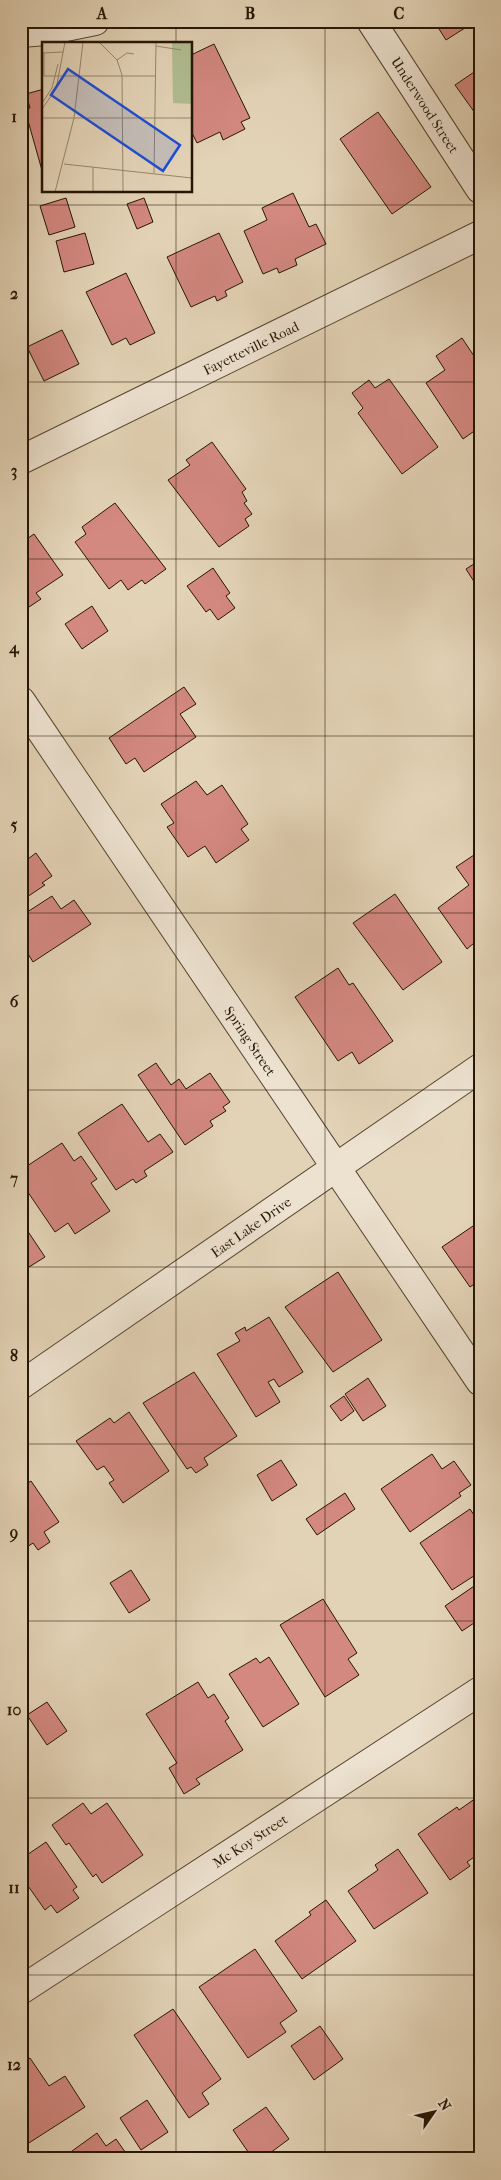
<svg xmlns="http://www.w3.org/2000/svg" width="501" height="2180" font-family="'IM FELL French Canon',serif">
<rect width="100%" height="100%" fill="#e3d3b6"/>
<filter id="stains"><feTurbulence type="fractalNoise" baseFrequency=".004" numOctaves="4"/><feColorMatrix values="0 0 0 0 .2 0 0 0 0 .09 0 0 0 0 .02 0 0 0 .5 -.17"/></filter>
<radialGradient id="worn" r=".72"><stop offset=".6" stop-color="#630" stop-opacity="0"/><stop offset="1" stop-color="#630" stop-opacity=".3"/></radialGradient>
<g fill="#d38880" stroke="#261604">
<path d="M434 21H476L446 40Z"/>
<path d="M214 44 250 118 241 122 245 129 223 140 220 132 197 143 191 131V55Z"/>
<path d="M480 68V120L455 85Z"/>
<path d="M44 89V174H43L25 110 30 108 26 94Z"/>
<path d="M378 112 431 187 392 214 340 139Z"/>
<path d="M293 193 309 227 316 224 326 244 295 259 297 265 279 273 277 268 263 274 244 231 267 220 262 208Z"/>
<path d="M66 198 75 227 49 235 40 206Z"/>
<path d="M144 198 153 222 137 229 127 204Z"/>
<path d="M85 233 94 264 64 272 56 241Z"/>
<path d="M219 233 243 282 225 291 227 296 217 301 215 296 191 307 167 257Z"/>
<path d="M126 273 155 333 130 345 126 338 112 345 86 292Z"/>
<path d="M62 330 79 364 44 381 27 347Z"/>
<path d="M462 338 480 365V427L463 439 426 383 445 370 436 356Z"/>
<path d="M389 379 438 447 402 474 358 413 363 408 352 393 369 380 375 388Z"/>
<path d="M212 442 246 489 242 492 247 501 244 503 252 514 245 519 249 526 219 547 168 480 190 465 186 460Z"/>
<path d="M115 503 166 569 145 584 142 580 128 590 121 580 109 589 75 542 86 534 82 527Z"/>
<path d="M34 534 63 575 36 593 41 599 26 609 21 602V543Z"/>
<path d="M480 560V591L466 569Z"/>
<path d="M213 568 230 593 226 596 235 608 218 620 210 609 206 612 187 586Z"/>
<path d="M92 606 108 631 82 649 65 624Z"/>
<path d="M184 687 196 704 180 714 196 737 144 772 135 758 126 764 109 738Z"/>
<path d="M196 781 207 795 222 785 248 824 241 829 249 840 216 863 205 846 188 857 167 827 174 823 161 804Z"/>
<path d="M36 853 52 876 42 883 45 885 27 897 29 900 21 906V859L26 856 28 859Z"/>
<path d="M474 855 480 864V938L467 949 438 908 469 885 456 867Z"/>
<path d="M395 894 442 962 403 990 353 923Z"/>
<path d="M52 896 61 909 74 900 91 924 33 962 25 949 21 952V916Z"/>
<path d="M338 968 349 985 353 983 393 1041 359 1064 352 1052 338 1061 295 997Z"/>
<path d="M156 1063 171 1085 179 1079 186 1089 210 1073 230 1102 223 1107 226 1111 210 1121 213 1126 185 1145 138 1075Z"/>
<path d="M122 1104 148 1142 160 1134 173 1152 144 1171 147 1176 136 1183 133 1179 116 1190 78 1133Z"/>
<path d="M62 1143 74 1161 81 1156 97 1179 91 1183 110 1211 75 1234 68 1223 55 1232 21 1182V1170Z"/>
<path d="M21 1221 45 1257 21 1272Z"/>
<path d="M476 1224 480 1231V1280L470 1287 442 1247Z"/>
<path d="M338 1272 382 1340 333 1372 285 1307Z"/>
<path d="M269 1317 303 1372 279 1387 274 1379 268 1382 280 1402 256 1417 217 1354 240 1341 235 1333 245 1327 246 1331Z"/>
<path d="M194 1372 237 1436 204 1458 208 1465 196 1473 191 1467 187 1469 143 1403Z"/>
<path d="M368 1378 386 1406 363 1421 345 1394Z"/>
<path d="M344 1396 354 1411 341 1421 330 1406Z"/>
<path d="M129 1412 169 1471 123 1503 109 1483 114 1480 104 1466 97 1470 76 1441 110 1418 114 1423Z"/>
<path d="M432 1454 442 1469 454 1461 471 1485 459 1493 461 1496 410 1532 381 1489Z"/>
<path d="M281 1460 297 1485 272 1501 257 1475Z"/>
<path d="M31 1481 59 1522 44 1532 50 1542 38 1550 33 1543 24 1549 21 1545V1487Z"/>
<path d="M345 1493 355 1509 317 1535 306 1519Z"/>
<path d="M470 1509 480 1524V1572L452 1590 420 1543Z"/>
<path d="M131 1570 150 1600 129 1613 110 1583Z"/>
<path d="M480 1582V1631L474 1623 462 1631 445 1606Z"/>
<path d="M323 1599 357 1653 348 1659 359 1675 325 1697 280 1625Z"/>
<path d="M269 1657 299 1704 263 1727 229 1674 256 1658 260 1663Z"/>
<path d="M198 1682 208 1698 214 1694 229 1718 225 1721 243 1750 196 1779 200 1784 184 1794 169 1768 177 1763 146 1714Z"/>
<path d="M47 1702 67 1731 47 1745 27 1715Z"/>
<path d="M476 1798 480 1803V1853L467 1862 470 1866 450 1880 418 1834 457 1807 459 1810Z"/>
<path d="M83 1803 91 1814 107 1803 143 1855 102 1883 96 1874 93 1877 69 1843 66 1845 52 1825Z"/>
<path d="M46 1842 77 1887 73 1890 79 1898 57 1913 51 1905 45 1910 21 1876V1859Z"/>
<path d="M398 1849 428 1893 374 1929 348 1891 378 1870 375 1865Z"/>
<path d="M326 1900 356 1941 302 1979 275 1941 311 1915 309 1912Z"/>
<path d="M255 1949 297 2011 280 2023 286 2032 248 2058 199 1987Z"/>
<path d="M173 2009 221 2079 202 2093 209 2104 189 2118 134 2035Z"/>
<path d="M320 2026 343 2059 314 2080 291 2046Z"/>
<path d="M30 2058 49 2086 65 2076 85 2107 21 2148V2064Z"/>
<path d="M147 2100 168 2132 141 2150 120 2118Z"/>
<path d="M266 2107 289 2139 262 2159H253L233 2130Z"/>
<path d="M97 2133 106 2146 116 2139 130 2159H61Z"/>
</g>
<g fill="none" stroke-linecap="round" stroke-linejoin="round">
<defs>
<g id="minor">
<path d="M371 21 480 189"/>
<path d="M21 33 46 31 95 21"/>
<path d="M21 460 480 235"/>
<path d="M21 701 480 1381"/>
<path d="M21 1990 480 1691"/>
</g>
<path id="tertiary" d="M21 1385 480 1068"/>
</defs>
<use href="#minor" stroke="#554530" stroke-width="30"/>
<use href="#tertiary" stroke="#554530" stroke-width="30"/>
<use href="#minor" stroke="#ede2d0" stroke-width="28"/>
<use href="#tertiary" stroke="#ede2d0" stroke-width="28"/>
</g>
<path fill="none" stroke="#261604" stroke-width="1" stroke-opacity="0.55" d="M176 21V44M325 21V2159M176 191V2159M21 205H480M21 382H480M21 559H480M21 736H480M21 913H480M21 1090H480M21 1267H480M21 1444H480M21 1621H480M21 1798H480M21 1975H480"/>
<g text-anchor="middle" stroke-width="4" stroke-linejoin="round" paint-order="stroke">
<g font-size="14" fill="#261604" stroke="#ede2d0">
<text transform="translate(425 105) rotate(57)" y="5">Underwood Street</text>
<text transform="translate(251 348) rotate(-26)" y="5">Fayetteville Road</text>
<text transform="translate(250 1041) rotate(56)" y="5">Spring Street</text>
<text transform="translate(251 1227) rotate(-35)" y="5">East Lake Drive</text>
<text transform="translate(250 1841) rotate(-33)" y="5">Mc Koy Street</text>
</g>
</g>
<g transform="translate(42 42)">
<rect width="150" height="150" fill="#e3d3b6"/>
<path d="M130 1H150V62L131 61Z" fill="#b0bd91"/>
<path fill="none" stroke="#97876f" stroke-width="1" d="M57 0 75 18 80 33 81 150M114 4 139 8M1 11 21 10M2 11V34H113M75 18 85 11 92 12M0 61 10 46 16 22M0 67 14 47 23 0M0 76H150M22 122 150 136M51 125V150M112 131 114 0M13 150 32 76 41 0"/>
<path fill="#1d4ed8" fill-opacity="0.15" stroke="#1d4ed8" stroke-width="2.5" d="M26 27 138 103 121 129 9 53Z"/>
<rect width="150" height="150" fill="none" stroke="#261604" stroke-width="2.5"/>
</g>
<rect width="501" height="2180" fill="none" stroke="#e3d3b6" stroke-width="55"/>
<g transform="translate(434 2112) rotate(56)" stroke="#ede2d0" stroke-width="4" paint-order="stroke">
<path d="M0-4L9 19L0 12L-9 19Z" fill="#261604"/>
<text y="-8" font-size="14" font-weight="bold" text-anchor="middle" fill="#261604">N</text>
</g>
<rect x="28" y="28" width="446" height="2124" fill="none" stroke="#261604" stroke-width="2"/>
<g font-size="16" text-anchor="middle" font-weight="bold" fill="#261604">
<text x="102" y="19">A</text>
<text x="250" y="19">B</text>
<text x="399" y="19">C</text>
<text x="14" y="122">1</text>
<text x="14" y="299">2</text>
<text x="14" y="476">3</text>
<text x="14" y="653">4</text>
<text x="14" y="830">5</text>
<text x="14" y="1007">6</text>
<text x="14" y="1184">7</text>
<text x="14" y="1361">8</text>
<text x="14" y="1538">9</text>
<text x="14" y="1715">10</text>
<text x="14" y="1893">11</text>
<text x="14" y="2070">12</text>
</g>
<rect width="100%" height="100%" filter="url(#stains)"/>
<rect width="100%" height="100%" fill="url(#worn)"/>
</svg>
